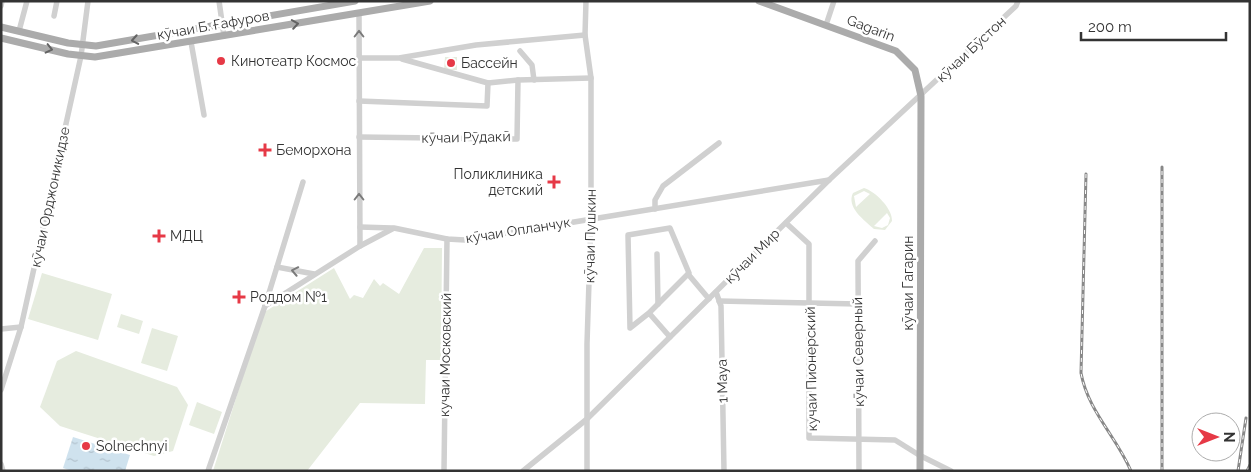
<svg xmlns="http://www.w3.org/2000/svg" width="1251" height="472" font-family="Raleway,sans-serif">
<defs>
<pattern id="water-ripples" width="26" height="14" patternUnits="userSpaceOnUse" patternTransform="scale(1.25)"><rect width="26" height="14" fill="#cfe2ee"/><path d="M2 4q2-2 4 0t4 0M15 11q2-2 4 0t4 0" fill="none" stroke="#b2c2cd"/></pattern>
</defs>
<rect width="100%" height="100%" fill="#fff"/>
<g fill="#e6ecdf" fill-rule="evenodd">
<path d="M445 57H457V70H444Z"/>
<path d="M864 188C875 191 893 209 892 221L885 230 874 229C864 220 846 207 853 193ZM864 191 870 194 856 207 854 196ZM887 213 890 218 888 225 882 228 874 226Z"/>
<path d="M424 248H442L441 360H426L425 404 360 403 307 471H213L263 313 334 268 350 299 354 295 363 298 374 279 380 286 383 283 399 294Z"/>
<path d="M42 273 112 294 98 340 28 319Z"/>
<path d="M121 314 143 321 139 334 117 327Z"/>
<path d="M152 328 178 336 167 371 141 363Z"/>
<path d="M76 351 177 387 188 405 173 451 154 456 60 426 40 407 57 361Z"/>
<path d="M197 402 222 412 214 434 189 425Z"/>
</g>
<path fill="url(#water-ripples)" d="M73 437 130 455 125 471H72L63 468Z"/>
<g fill="none" stroke-linecap="round" stroke-linejoin="round">
<g stroke="#d0d0d0" stroke-width="5.5">
<path d="M219 1 224 36"/>
<path d="M586 1 585 35 591 78V219L587 344V471"/>
<path d="M1 6 2 1"/>
<path d="M359 13 360 246"/>
<path d="M54 16 57 1"/>
<path d="M826 25 834 1"/>
<path d="M19 31 27 1"/>
<path d="M191 42 204 115"/>
<path d="M520 51 532 65 534 80"/>
<path d="M359 58H399L476 45 585 35"/>
<path d="M402 59 488 83 518 80 591 78"/>
<path d="M359 101 487 106 488 83"/>
<path d="M359 137 517 139 518 80"/>
<path d="M655 209V200L663 186 719 143"/>
<path d="M786 223 809 244V438L895 440 919 455 951 471"/>
<path d="M360 227 392 228"/>
<path d="M657 254 658 304"/>
<path d="M277 267 314 274"/>
<path d="M688 274 709 299"/>
<path d="M716 292 721 306 724 471"/>
<path d="M719 301 858 304"/>
<path d="M265 306 360 246 394 228 447 239 465 240 829 180"/>
<path d="M649 313 689 273 670 228 628 235 630 328 649 313 670 337"/>
<path d="M1 329 21 327"/>
<path d="M1 390 21 327 81 56 88 1"/>
<path d="M1 464 3 471"/>
<path d="M208 471 265 306 303 182"/>
<path d="M444 471 447 239"/>
<path d="M523 471 587 419 829 180 1016 6 1018 1"/>
<path d="M859 471 858 261 875 241"/>
</g>
<g stroke="#ababab" stroke-width="7">
<path d="M759 1 896 51 915 70 921 96 920 471"/>
<path d="M1 27 68 43 96 46 355 1"/>
<path d="M1 38 68 54 95 57 430 1"/>
</g>
<defs>
<g id="rail">
<path d="M1086 174 1081 373C1088 411 1116 436 1131 471"/>
<path d="M1162 471V167"/>
<path d="M1238 471 1246 418"/>
<path d="M1247 471 1250 465"/>
</g>
</defs>
<use href="#rail" stroke="#888" stroke-width="3"/>
<use href="#rail" stroke="#fff" stroke-width="1" stroke-dasharray="4" stroke-linecap="butt"/>
</g>
<defs><path id="oneway-chevron" d="M-2-3.5L2.5 0L-2 3.5" fill="none" stroke-width="1.6" stroke-linecap="round" stroke-linejoin="round" transform="scale(1.25)"/></defs>
<g stroke="#636363">
<use href="#oneway-chevron" transform="translate(295 24) rotate(-9)"/>
<use href="#oneway-chevron" transform="translate(135 40) rotate(170)"/>
<use href="#oneway-chevron" transform="translate(49 49) rotate(13)"/>
</g>
<g stroke="#7a7a7a">
<use href="#oneway-chevron" transform="translate(359 34) rotate(-90)"/>
<use href="#oneway-chevron" transform="translate(359 197) rotate(-90)"/>
<use href="#oneway-chevron" transform="translate(295 271) rotate(-169)"/>
</g>
<g fill="#e63946" stroke="#fff" stroke-width="2">
<circle cx="221" cy="61" r="5"/>
<circle cx="451" cy="63" r="5"/>
<path d="M262.5 142.5h5v5h5v5h-5v5h-5v-5h-5v-5h5z"/>
<path d="M551.5 174.5h5v5h5v5h-5v5h-5v-5h-5v-5h5z"/>
<path d="M156.5 228.5h5v5h5v5h-5v5h-5v-5h-5v-5h5z"/>
<path d="M236.5 289.5h5v5h5v5h-5v5h-5v-5h-5v-5h5z"/>
<circle cx="86" cy="446" r="5"/>
</g>
<g text-anchor="middle" stroke-width="5" stroke-linejoin="round" paint-order="stroke">
<g font-size="14" fill="#333" stroke="#fff">
<text transform="translate(213 25) rotate(-10)" y="5">кӯчаи Б. Ғафуров</text>
<text transform="translate(871 28) rotate(21)" y="5">Gagarin</text>
<text transform="translate(971 49) rotate(-43)" y="5">кӯчаи Бӯстон</text>
<text transform="translate(466 137) rotate(-1)" y="5">кӯчаи Рӯдакӣ</text>
<text transform="translate(50 197) rotate(-78)" y="5">кӯчаи Орджоникидзе</text>
<text transform="translate(518 230) rotate(-9)" y="5">кӯчаи Опланчук</text>
<text transform="translate(590 236) rotate(-89)" y="5">кӯчаи Пушкин</text>
<text transform="translate(752 256) rotate(-45)" y="5">кӯчаи Мир</text>
<text transform="translate(908 283) rotate(-90)" y="5">кӯчаи Гагарин</text>
<text transform="translate(858 352) rotate(-91)" y="5">кӯчаи Северный</text>
<text transform="translate(445 355) rotate(-89)" y="5">кучаи Московский</text>
<text transform="translate(811 369) rotate(-91)" y="5">кучаи Пионерский</text>
<text transform="translate(722 381) rotate(-91)" y="5">1 Maya</text>
</g>
<g font-size="14" fill="#333" stroke="#fff" text-anchor="start">
<text x="231" y="66">Кинотеатр Космос</text>
<text x="461" y="68">Бассейн</text>
<text x="276" y="155">Беморхона</text>
<text x="543" y="179" text-anchor="end">Поликлиника<tspan x="543" dy="16">детский</tspan></text>
<text x="170" y="241">МДЦ</text>
<text x="250" y="302">Роддом №1</text>
<text x="96" y="451">Solnechnyi</text>
</g>
</g>
<rect width="1251" height="472" fill="none" stroke="#333333" stroke-width="5"/>
<g transform="translate(1216 437) rotate(90)"><circle r="24" fill="#ffffff" stroke="#adadad"/>
<path d="M0-4L9 19L0 12L-9 19Z" fill="#e63946"/>
<text y="-8" font-size="14" font-weight="bold" text-anchor="middle" fill="#333333">N</text>
</g>
<path d="M1081 32v8h145v-8" fill="none" stroke="#333333" stroke-width="2.5"/>
<text x="1088" y="32" font-size="15" fill="#333333" stroke="#ffffff" stroke-width="4" paint-order="stroke">200 m</text>
</svg>
